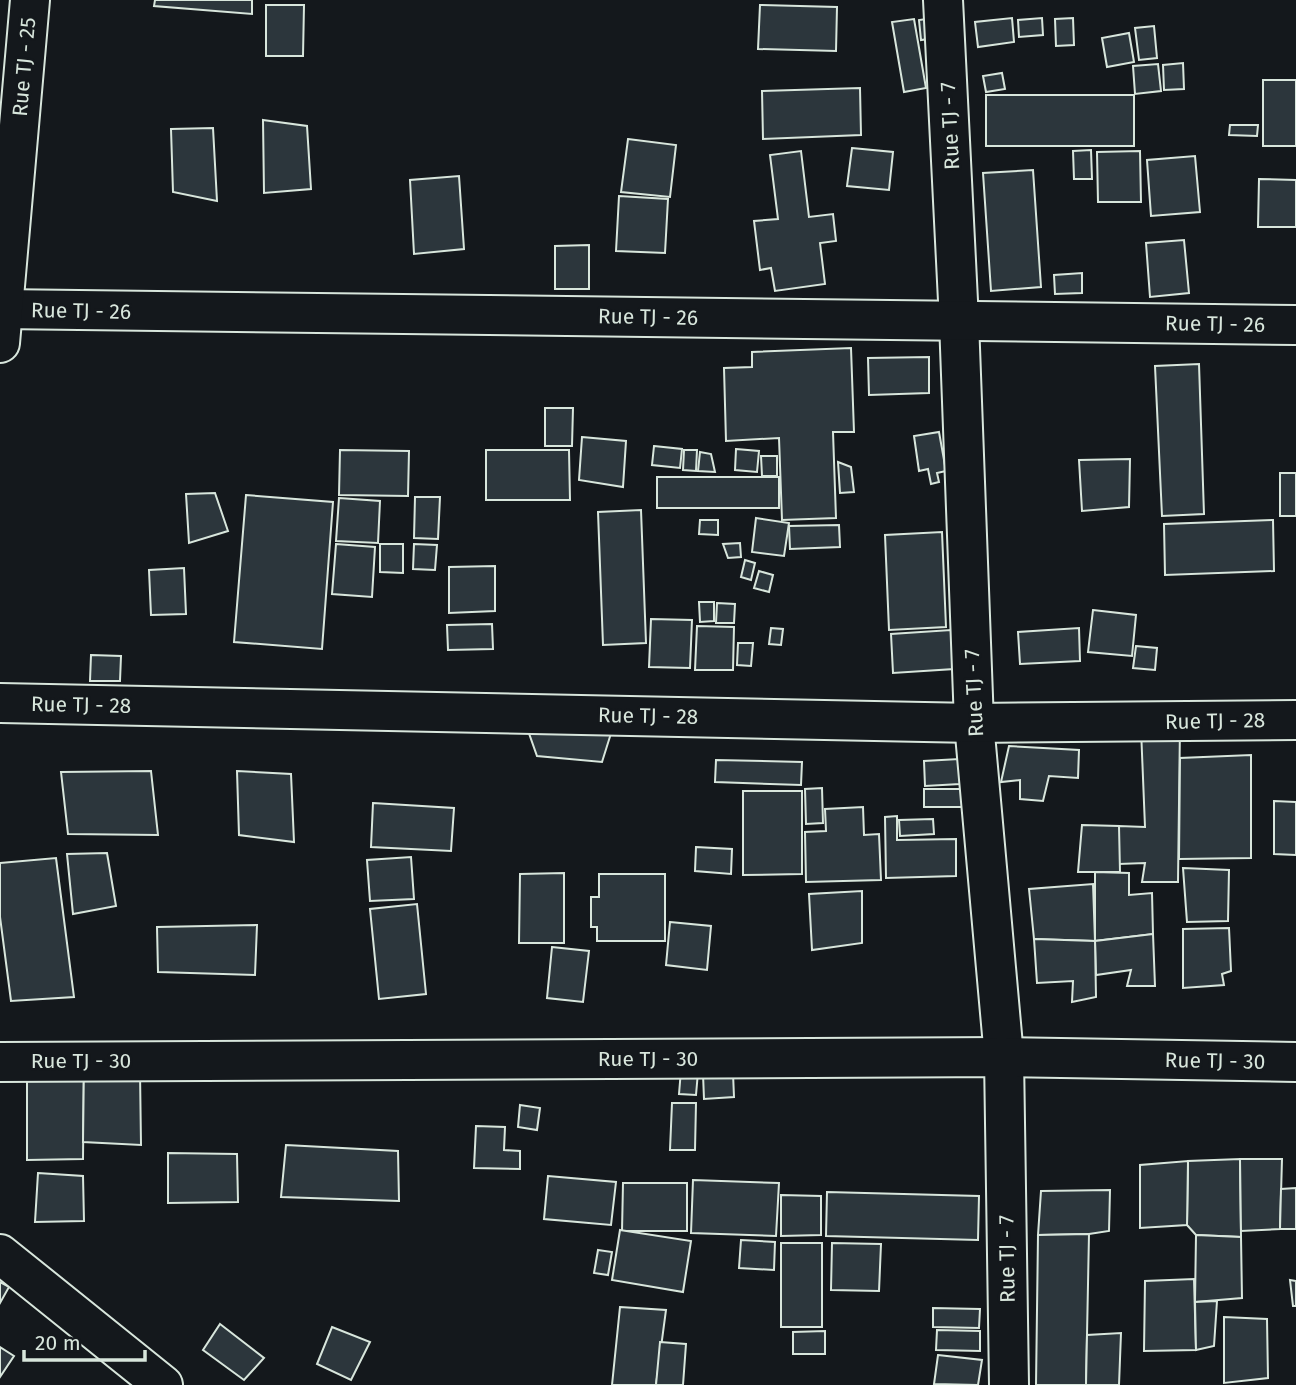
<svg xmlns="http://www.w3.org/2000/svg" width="1296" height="1385" font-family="'Fira Sans',sans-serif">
<rect width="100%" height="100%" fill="#14181c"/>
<g fill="#2c363c" stroke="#d8e6dc" stroke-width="2">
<path d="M155 0H252V14L154 6Z"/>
<path d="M266 5H304L303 56H266Z"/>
<path d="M760 5 837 7 836 51 758 49Z"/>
<path d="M934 18 936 38 921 40 919 20Z"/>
<path d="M1012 18 1014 42 978 47 975 22Z"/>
<path d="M1042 18 1043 35 1019 37 1018 20Z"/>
<path d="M1073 18 1074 45 1056 46 1055 19Z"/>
<path d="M914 19 926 88 904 92 892 22Z"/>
<path d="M1154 26 1157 58 1139 60 1135 28Z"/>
<path d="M1129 33 1134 62 1107 67 1102 38Z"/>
<path d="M1183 63 1184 89 1164 90 1163 65Z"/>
<path d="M1158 64 1161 91 1135 94 1133 66Z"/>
<path d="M1002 73 1005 89 986 92 983 76Z"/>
<rect x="1263" y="80" width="33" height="66"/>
<path d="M860 88 861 135 763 139 762 91Z"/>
<rect x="986" y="95" width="148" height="51"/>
<path d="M263 120 307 126 311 189 264 193Z"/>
<path d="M1230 125H1258L1257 136 1229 135Z"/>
<path d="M213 128 217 201 173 192 171 129Z"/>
<path d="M628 139 676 145 670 197 621 192Z"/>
<path d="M852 148 893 152 889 190 847 186Z"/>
<path d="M1091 150 1092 179H1074L1073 151Z"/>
<path d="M801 151 809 217 833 214 836 241 820 243 825 284 775 291 771 268 760 270 754 221 778 219 770 155Z"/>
<path d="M1140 151 1141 202H1098L1097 152Z"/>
<path d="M1195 156 1200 212 1151 216 1147 160Z"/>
<path d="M1033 170 1041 287 991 291 983 173Z"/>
<path d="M459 176 464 249 414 254 410 180Z"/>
<path d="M1259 179 1296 180V227H1258Z"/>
<path d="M619 196 668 199 665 253 616 251Z"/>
<path d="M1184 240 1189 293 1150 297 1146 243Z"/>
<path d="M589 245V289H555V246Z"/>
<path d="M1082 273V293L1055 294 1054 275Z"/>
<path d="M851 348 854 432H833L836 518 782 520 779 438 726 441 724 368 752 367V352Z"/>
<path d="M929 357V393L869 395 868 358Z"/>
<path d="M1199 364 1204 514 1162 516 1155 366Z"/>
<path d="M545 408H573L572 446H545Z"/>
<path d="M939 432 946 471 937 473 939 482 931 484 928 469 919 471 914 436Z"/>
<path d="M582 437 626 441 623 487 579 480Z"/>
<path d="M654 446 682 449 680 468 652 465Z"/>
<path d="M736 449 759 451 757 472 735 470Z"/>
<path d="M340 450 409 451 408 496 339 495Z"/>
<path d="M486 450H569L570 500H486Z"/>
<path d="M684 450H697L696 471 683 470Z"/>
<path d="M700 452 711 454 715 472 698 471Z"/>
<path d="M761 456H777V476H762Z"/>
<path d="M1130 459 1129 507 1082 511 1079 460Z"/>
<path d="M838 462 851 467 854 492 840 493Z"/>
<rect x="1280" y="473" width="16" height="43"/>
<rect x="657" y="477" width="122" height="31"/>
<path d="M215 493 228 531 189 543 186 494Z"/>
<path d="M246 495 333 502 322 649 234 642Z"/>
<path d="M415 497H440L438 539 414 538Z"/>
<path d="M339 498 380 501 378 543 336 541Z"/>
<path d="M641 510 646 643 603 645 598 512Z"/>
<path d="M756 518 789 523 784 556 752 552Z"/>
<path d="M700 520H718V535L699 534Z"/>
<path d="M1273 520 1274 571 1165 575 1164 524Z"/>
<path d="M839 525 840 547 790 549 789 526Z"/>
<path d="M942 532 946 627 889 630 885 535Z"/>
<path d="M740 543 741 557 728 558 723 544Z"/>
<path d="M336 544 375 547 372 597 332 594Z"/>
<path d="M380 544H403V573L380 572Z"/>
<path d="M414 544 437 545 435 570 413 569Z"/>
<path d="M745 560 755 563 751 580 741 577Z"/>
<path d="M495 566V611L449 613V567Z"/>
<path d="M184 568 186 614 151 615 149 570Z"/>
<path d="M759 571 773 575 769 592 754 588Z"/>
<path d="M699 602H714V621L700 622Z"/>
<path d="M717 603 735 604 734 623H716Z"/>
<path d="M1093 610 1136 615 1132 656 1088 652Z"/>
<path d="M651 619 692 620 690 668 649 667Z"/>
<path d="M492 624 493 649 448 650 447 625Z"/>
<path d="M697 626 734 627 733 670H695Z"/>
<path d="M771 628 783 629 781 645 769 644Z"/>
<path d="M1079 628 1080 661 1020 664 1018 632Z"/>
<path d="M951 630 954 669 893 673 891 634Z"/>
<path d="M738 643H753L751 666 737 665Z"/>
<path d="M1136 646 1157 648 1155 670 1133 668Z"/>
<path d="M91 655 121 656 120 681H90Z"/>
<path d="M525 722 613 727 602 762 537 756Z"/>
<path d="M1180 726 1178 882H1142L1145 863 1119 864V826L1145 827 1141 729Z"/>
<path d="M1009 746 1079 750 1078 778 1049 776 1043 801 1020 799V780L1001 782Z"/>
<path d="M1251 755V858L1179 859 1180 758Z"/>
<path d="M959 759 960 784 925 786 924 761Z"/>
<path d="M716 760 802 762 801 785 715 782Z"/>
<path d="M151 771 158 835 68 834 61 772Z"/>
<path d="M237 771 291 774 294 842 239 835Z"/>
<path d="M822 788 823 823 806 824 805 789Z"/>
<rect x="924" y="789" width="38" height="18"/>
<path d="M743 791H802V874L743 875Z"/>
<path d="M1274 801 1296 802V855L1274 854Z"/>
<path d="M373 803 454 808 451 851 371 847Z"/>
<path d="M863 807 864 835 879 834 881 880 806 882 805 832 826 831 825 809Z"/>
<path d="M897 816V840L956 839V876L886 878 885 817Z"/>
<path d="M933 819 934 834 900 836 899 820Z"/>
<path d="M1082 825 1119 826 1120 872H1078Z"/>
<path d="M696 847 732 849 731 874 695 871Z"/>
<path d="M107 853 116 906 73 914 67 854Z"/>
<path d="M411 857 414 899 370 901 367 860Z"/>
<path d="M56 858 74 997 11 1001 0 917V863Z"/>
<path d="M1183 868 1229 870 1228 921 1187 922Z"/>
<path d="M1095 872 1129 873V895L1152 893 1153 934 1095 941Z"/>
<path d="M564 873V943H519L520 874Z"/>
<path d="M599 874H665V941H597V927H591V897H599Z"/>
<path d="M1093 884 1095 941 1034 939 1029 889Z"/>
<path d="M862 891V943L812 950 809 894Z"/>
<path d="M417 904 426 994 379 999 370 909Z"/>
<path d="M670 922 711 926 707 970 666 965Z"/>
<path d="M257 925 255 975 158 972 157 927Z"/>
<path d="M1229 928 1231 971 1222 974 1224 985 1183 988V929Z"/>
<path d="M1153 934 1155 986H1127L1131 970 1096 975 1095 941Z"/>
<path d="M1034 939 1095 941 1096 997 1072 1002 1073 981 1037 983Z"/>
<path d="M552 947 589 951 583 1002 547 998Z"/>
<path d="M84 1061 83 1159 27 1160V1072Z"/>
<path d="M84 1061 140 1072 141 1145 83 1142Z"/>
<path d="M681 1070 698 1072 696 1095 679 1094Z"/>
<path d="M733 1073 734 1097 704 1099 703 1074Z"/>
<path d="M672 1103H696L695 1150H670Z"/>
<path d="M520 1105 540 1108 537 1130 518 1127Z"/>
<path d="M476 1126 505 1127 504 1150 520 1151V1169L474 1168Z"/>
<path d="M286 1145 398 1151 399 1201 281 1197Z"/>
<path d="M168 1153 237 1154 238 1202 168 1203Z"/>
<path d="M1240 1159 1241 1237 1196 1235 1187 1225 1188 1161Z"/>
<path d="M1240 1159H1282L1280 1229 1241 1231Z"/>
<path d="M1188 1161 1187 1225 1140 1228V1165Z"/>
<path d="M38 1173 83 1176 84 1221 35 1222Z"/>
<path d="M548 1176 616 1182 611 1225 544 1219Z"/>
<path d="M693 1180 779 1183 776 1236 691 1233Z"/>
<path d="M623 1183H687V1231H622Z"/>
<path d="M1296 1188V1229H1280L1281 1189Z"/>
<path d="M1110 1190 1109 1231 1089 1234 1038 1235 1041 1191Z"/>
<path d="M827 1192 979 1196 978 1240 826 1236Z"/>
<path d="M781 1195 821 1196V1235L781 1236Z"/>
<path d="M620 1230 691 1241 683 1292 612 1280Z"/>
<path d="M1089 1234 1086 1385H1036L1038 1235Z"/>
<path d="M1196 1235 1241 1237 1242 1298 1195 1302Z"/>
<path d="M741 1240 775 1242 774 1270 739 1268Z"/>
<rect x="781" y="1243" width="41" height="84"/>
<path d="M832 1243 881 1244 879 1291 831 1290Z"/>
<path d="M598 1250 612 1252 608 1275 594 1273Z"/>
<path d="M1194 1279 1196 1350 1144 1351 1145 1281Z"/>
<path d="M1290 1280 1296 1281V1306H1293Z"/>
<path d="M0 1282 9 1287 0 1303Z"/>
<path d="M1217 1301 1214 1346 1196 1350 1195 1302Z"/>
<path d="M620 1307 666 1310 656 1385H612Z"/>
<path d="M933 1308 980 1309 979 1328 933 1327Z"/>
<path d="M1224 1317 1267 1319 1268 1378 1224 1383Z"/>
<path d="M220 1324 264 1358 244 1380 203 1350Z"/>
<path d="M332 1327 370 1342 351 1380 317 1364Z"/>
<path d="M937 1330 980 1331V1351L936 1350Z"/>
<path d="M825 1331V1354H793V1332Z"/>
<path d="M1121 1333 1119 1385H1086L1087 1335Z"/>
<path d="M660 1342 686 1344 683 1385H656Z"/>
<path d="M0 1347 14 1356 0 1377Z"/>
<path d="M938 1355 982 1360 978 1385 934 1384Z"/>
</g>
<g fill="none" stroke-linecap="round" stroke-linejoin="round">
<defs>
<g id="minor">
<path d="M943 0 959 321 974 723 1004 1057 1009 1385"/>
<path d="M0 309 1296 325"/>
<path d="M0 343 30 0"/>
<path d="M0 703 974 723 1296 720"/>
<path d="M0 1062 1004 1057 1296 1062"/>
<path d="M0 1254 163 1385"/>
</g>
</defs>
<use href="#minor" stroke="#d8e6dc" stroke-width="42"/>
<use href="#minor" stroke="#14181c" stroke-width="38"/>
</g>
<g text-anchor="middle" stroke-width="5" stroke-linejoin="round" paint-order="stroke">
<g font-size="21" fill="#d8e6dc" stroke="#14181c">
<text transform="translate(24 67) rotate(-85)" y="7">Rue TJ - 25</text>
<text transform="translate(950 126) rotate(-93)" y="7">Rue TJ - 7</text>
<text transform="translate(81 311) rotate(1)" y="7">Rue TJ - 26</text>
<text transform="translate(648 317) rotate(1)" y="7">Rue TJ - 26</text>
<text transform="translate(1215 324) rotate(1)" y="7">Rue TJ - 26</text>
<text transform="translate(974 693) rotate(-93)" y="7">Rue TJ - 7</text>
<text transform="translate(81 705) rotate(1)" y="7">Rue TJ - 28</text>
<text transform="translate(648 716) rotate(1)" y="7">Rue TJ - 28</text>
<text transform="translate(1215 721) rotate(-1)" y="7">Rue TJ - 28</text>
<text x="648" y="1066">Rue TJ - 30</text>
<text x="81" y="1068">Rue TJ - 30</text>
<text transform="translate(1215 1061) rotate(1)" y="7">Rue TJ - 30</text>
<text transform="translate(1007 1259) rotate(-91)" y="7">Rue TJ - 7</text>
</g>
</g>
<path d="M24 1350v10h121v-10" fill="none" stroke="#d8e6dc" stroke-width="3.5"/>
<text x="35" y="1350" font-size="21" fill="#d8e6dc" stroke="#14181c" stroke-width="5" paint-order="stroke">20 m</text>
</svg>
